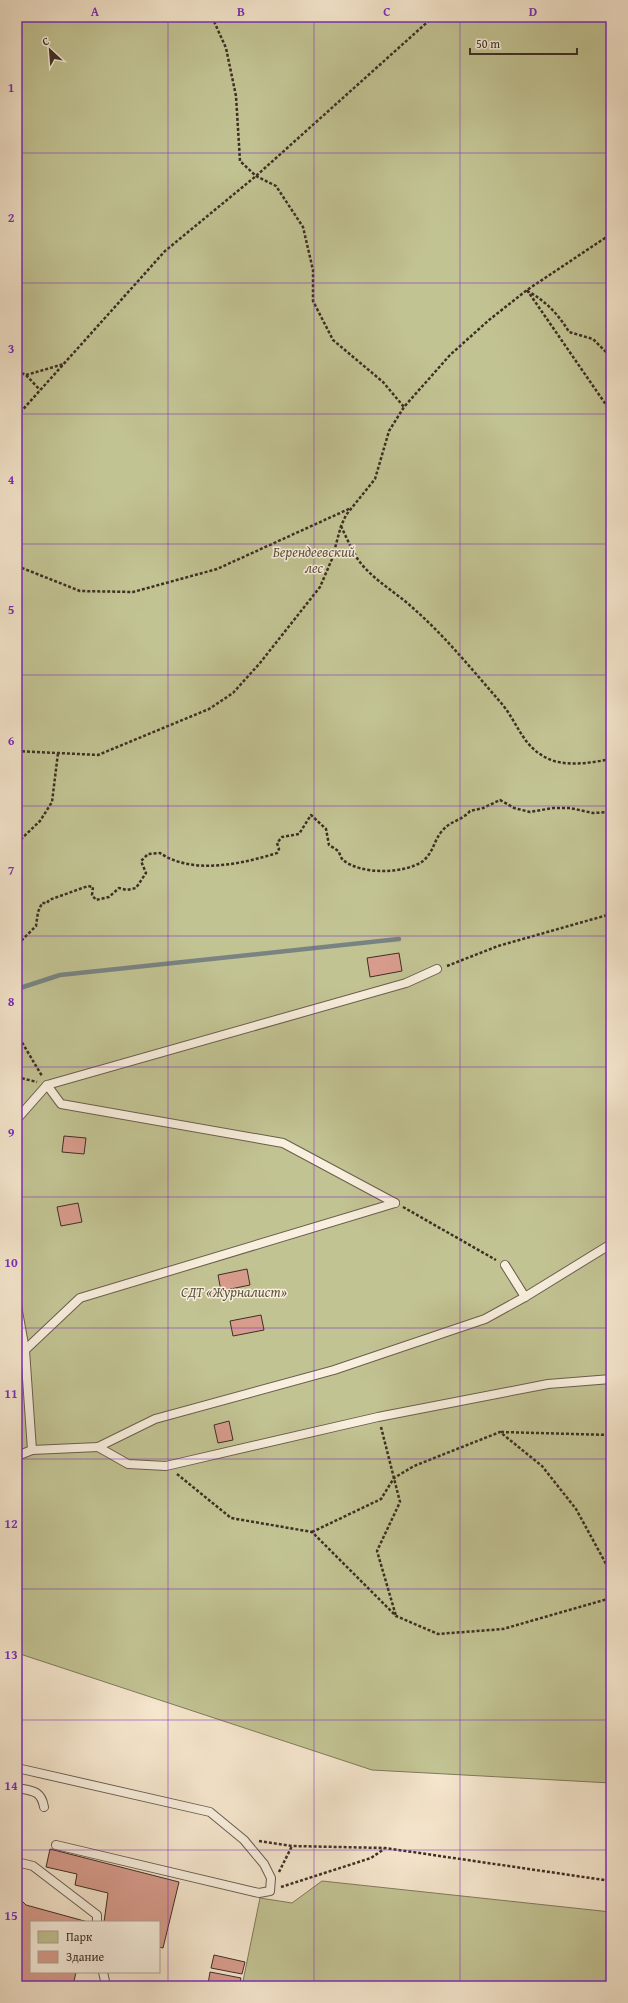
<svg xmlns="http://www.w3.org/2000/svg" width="628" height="2003" font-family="'Gentium Book Plus',serif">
<rect width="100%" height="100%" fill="#f5e6cd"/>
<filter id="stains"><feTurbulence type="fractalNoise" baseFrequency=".005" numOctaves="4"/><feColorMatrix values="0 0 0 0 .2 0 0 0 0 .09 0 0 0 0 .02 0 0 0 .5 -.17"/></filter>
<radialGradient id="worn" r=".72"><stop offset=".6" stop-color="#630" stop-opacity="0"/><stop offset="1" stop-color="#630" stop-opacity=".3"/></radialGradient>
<g fill="#c2c393" stroke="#80795c">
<path d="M17 17H611V1783L372 1770 17 1653Z"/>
<path d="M322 1881 611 1912V1986H242L260 1898 292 1903Z"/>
</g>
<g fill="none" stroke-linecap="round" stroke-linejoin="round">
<path stroke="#798482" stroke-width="4.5" d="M17 989 60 975 399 939"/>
</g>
<g fill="#d89c8d" stroke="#3e2f24">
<path d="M399 953 402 971 370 977 367 958Z"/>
<path d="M64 1136 86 1138 84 1154 62 1152Z"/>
<path d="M78 1203 82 1222 61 1226 57 1207Z"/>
<path d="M247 1269 250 1285 221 1291 218 1275Z"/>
<path d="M261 1315 264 1330 233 1336 230 1321Z"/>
<path d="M229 1421 233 1440 218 1443 214 1425Z"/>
<path d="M50 1849 179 1882 163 1948 159 1947V1922H104L108 1893 75 1885 77 1874 46 1867Z"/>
<path d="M17 1896 26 1905 88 1922H31V1972H76L73 1986H17Z"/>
<path d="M214 1955 245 1962 242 1974 211 1968Z"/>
<path d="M210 1972 241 1978 239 1986 208 1984Z"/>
</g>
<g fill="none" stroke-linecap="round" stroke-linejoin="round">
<defs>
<g id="lane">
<path d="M47 1085 406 983 437 969"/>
<path d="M17 1119 47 1085 61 1104 283 1143 395 1203"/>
<path d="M505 1265 525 1297"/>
<path d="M17 1306 25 1350 32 1450"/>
<path d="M25 1350 80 1298 395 1203"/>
<path d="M98 1447 128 1464 166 1466 378 1417 548 1384 611 1379"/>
<path d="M17 1456 32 1450 98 1447 155 1419 334 1370 485 1319 525 1297 611 1244"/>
<path d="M17 1768 210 1812 244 1840 264 1864 271 1878 270 1891 259 1893 56 1845"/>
<path d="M17 1788C32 1791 41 1790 44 1807"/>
<path d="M17 1862 33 1866 97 1915V1922"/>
<path d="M103 1972 105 1981"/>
</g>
</defs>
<use href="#lane" stroke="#6c5d4e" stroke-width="10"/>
<g stroke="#3e2f24" stroke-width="2.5" stroke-dasharray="3 2" stroke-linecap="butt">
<path d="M212 17 226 48 236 96 240 161 256 176 276 186 303 227 313 270V301L333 340 383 382 404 407"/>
<path d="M527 290 611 412"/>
<path d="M527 291C545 300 559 315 569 332L593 339 611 357"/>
<path d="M17 371 26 375 40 390"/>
<path d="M26 375 64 364"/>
<path d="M17 416 165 251 256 176 433 17"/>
<path d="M341 526C346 537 351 548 357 558 371 579 396 592 414 609 446 637 474 672 502 704 517 722 522 744 543 756 562 768 590 763 611 759"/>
<path d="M17 566 80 591 133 592 217 569 351 508"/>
<path d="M17 751 98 755 209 709 233 693 260 663 320 587 332 559 341 526 346 515 375 479 389 431 404 407 450 355 489 320 527 290 611 234"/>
<path d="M17 843 40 821 52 802 58 753"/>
<path d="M17 937 22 940 36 926 38 912 42 903H47L49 900 88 886 93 887 92 895 96 900 109 897 119 888 127 890 136 888 146 873 141 861 148 854 160 853C192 875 242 864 277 853L279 849 277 843 282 837 299 834 311 815 326 829 329 845C332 847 336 849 339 852 340 855 341 858 343 860 361 875 405 874 423 861 434 852 434 839 443 830 450 821 463 820 470 811L483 808 500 800 514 808 530 812 553 808H570L593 813 611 812"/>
<path d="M447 966 498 946 611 914"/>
<path d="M17 1034 42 1076"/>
<path d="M17 1077 37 1082"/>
<path d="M403 1207 496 1260"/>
<path d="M381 1427 400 1502 377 1551 396 1616"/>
<path d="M501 1432 611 1435"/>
<path d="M177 1474 231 1518 312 1532 396 1616 438 1634 503 1629 611 1598"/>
<path d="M312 1532 381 1499 394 1478 414 1466 500 1432 542 1466 576 1509 611 1573"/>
<path d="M259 1841 292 1846 385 1848 611 1881"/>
<path d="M279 1872 292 1846"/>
<path d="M281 1887 371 1858 384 1849"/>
</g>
<use href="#lane" stroke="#f8efde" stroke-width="8"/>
</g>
<path fill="none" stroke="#7b2cbf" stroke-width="1" stroke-opacity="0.55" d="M168 17V1986M314 17V1986M460 17V1986M17 153H611M17 283H611M17 414H611M17 544H611M17 675H611M17 806H611M17 936H611M17 1067H611M17 1197H611M17 1328H611M17 1459H611M17 1589H611M17 1720H611M17 1850H611"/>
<g text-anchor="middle" stroke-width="3" stroke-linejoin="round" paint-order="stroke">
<g font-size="14" font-style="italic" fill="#5f5440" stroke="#f8efde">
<text x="314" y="557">Берендеевский<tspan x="314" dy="16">лес</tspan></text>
<text x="234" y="1297">СДТ «Журналист»</text>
</g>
</g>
<rect width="628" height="2003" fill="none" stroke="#f5e6cd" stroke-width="44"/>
<rect x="30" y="1921" width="130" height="52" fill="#f8efde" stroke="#aea294"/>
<rect x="38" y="1931" width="20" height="12" fill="#c2c393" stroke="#aea294"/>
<text x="66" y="1941" font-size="12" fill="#3e2f24">Парк</text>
<rect x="38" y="1951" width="20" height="12" fill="#d89c8d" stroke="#aea294"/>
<text x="66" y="1961" font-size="12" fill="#3e2f24">Здание</text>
<g transform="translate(50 50) rotate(334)" stroke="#f8efde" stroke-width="3" paint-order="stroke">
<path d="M0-3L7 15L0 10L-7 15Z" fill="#3e2f24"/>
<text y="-6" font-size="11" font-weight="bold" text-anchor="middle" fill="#3e2f24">С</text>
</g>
<path d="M470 48v6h107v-6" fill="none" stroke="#3e2f24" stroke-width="2"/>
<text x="476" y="48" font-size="12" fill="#3e2f24" stroke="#f8efde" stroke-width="3" paint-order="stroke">50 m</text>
<rect x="22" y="22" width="584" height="1959" fill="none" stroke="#7b2cbf" stroke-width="1.5"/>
<g font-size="13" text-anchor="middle" font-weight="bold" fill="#7b2cbf">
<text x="95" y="16">A</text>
<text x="241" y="16">B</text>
<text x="387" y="16">C</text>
<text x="533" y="16">D</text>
<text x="11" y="92">1</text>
<text x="11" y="222">2</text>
<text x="11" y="353">3</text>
<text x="11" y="484">4</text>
<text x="11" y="614">5</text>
<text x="11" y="745">6</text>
<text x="11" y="875">7</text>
<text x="11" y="1006">8</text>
<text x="11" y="1137">9</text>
<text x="11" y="1267">10</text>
<text x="11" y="1398">11</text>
<text x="11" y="1528">12</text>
<text x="11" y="1659">13</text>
<text x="11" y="1790">14</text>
<text x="11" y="1920">15</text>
</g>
<rect width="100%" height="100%" filter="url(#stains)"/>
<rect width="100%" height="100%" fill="url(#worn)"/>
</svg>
